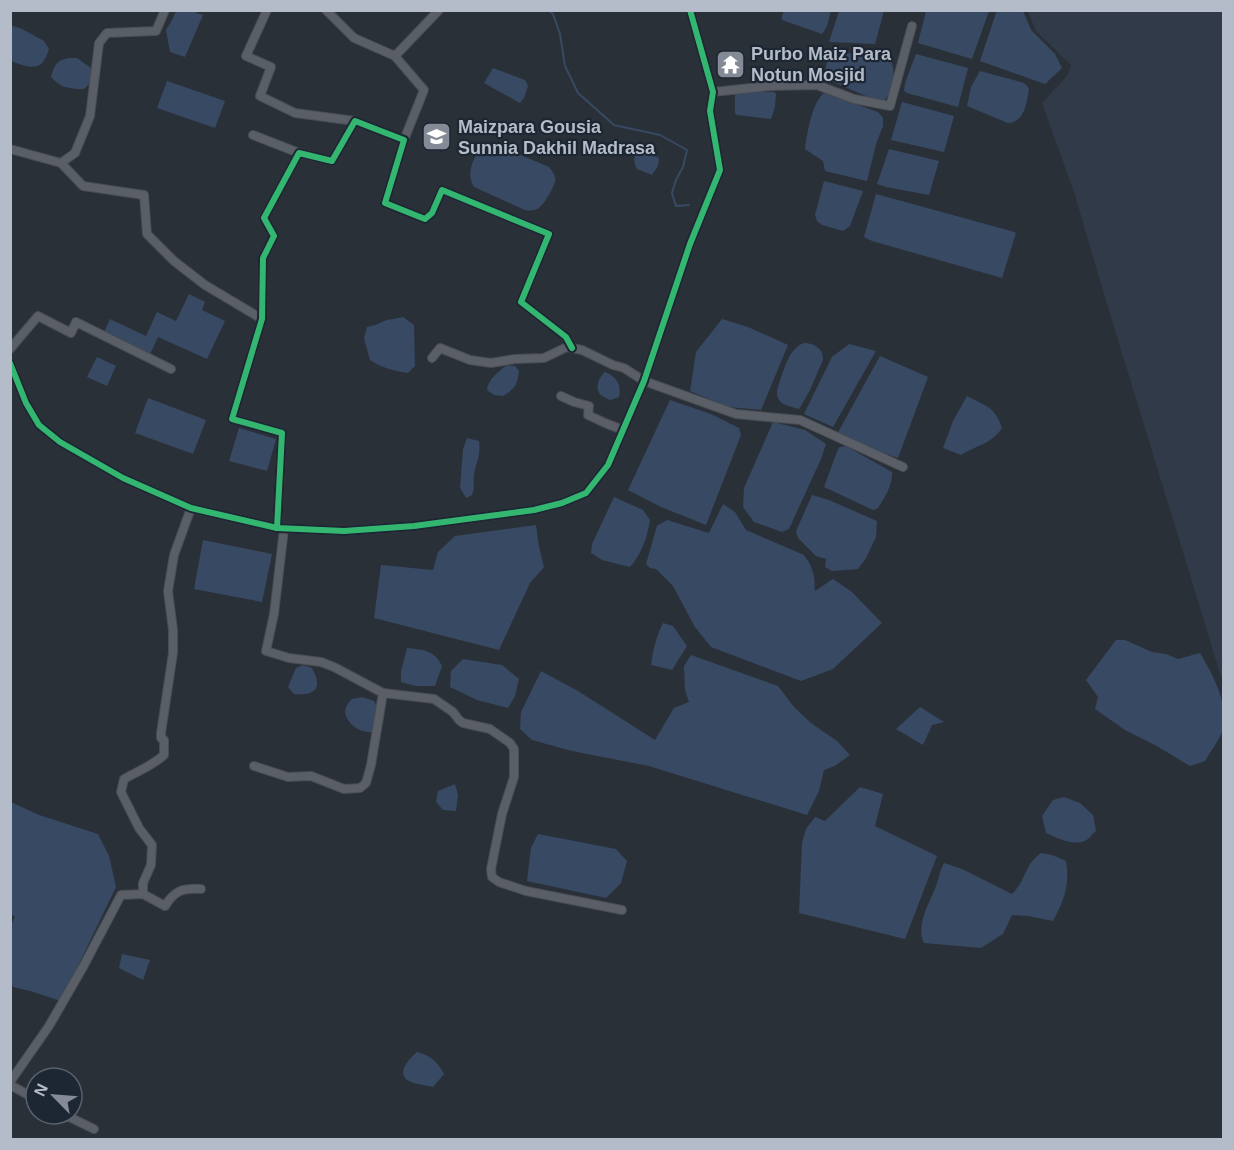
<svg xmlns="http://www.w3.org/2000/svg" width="1234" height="1150" font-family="Arial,sans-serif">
<rect width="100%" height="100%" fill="#2a3038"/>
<path fill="#313a48" d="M1026 11H1223V683L1100 281 1075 195 1042 103 1067 76 1071 65 1036 31 1029 14Z"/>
<g fill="#384963">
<path d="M997 10 1023 11 1031 30 1055 54 1062 68 1045 84 980 61Z"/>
<path d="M176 11H196V13L203 15 185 57 170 52 166 30 171 22Z"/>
<path d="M784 11V10L831 11 827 26 822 34 782 20V16Z"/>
<path d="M839 11H884L875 44 829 42Z"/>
<path d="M926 11H989L972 59 918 43Z"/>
<path d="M10 25 22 29 44 41 49 49C42 73 30 68 11 61Z"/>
<path d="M834 51 890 59C897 72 893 87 885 100L873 99 824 78 828 55Z"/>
<path d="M916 54 968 68 958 107 907 93 904 91 905 83Z"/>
<path d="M69 58H77L91 68 92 81 84 89C70 89 61 88 51 77 55 65 55 61 69 58Z"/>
<path d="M493 68 525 80 528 86 524 98 520 103 484 83Z"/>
<path d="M980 71 1024 83 1029 88C1027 102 1025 122 1008 123L967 106 971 87Z"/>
<path d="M167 81 225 101 215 128 157 108Z"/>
<path d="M754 91 774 92 776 94 775 107 771 119 737 115 735 113V93Z"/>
<path d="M824 93 878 112 883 118V126L876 144 867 181 825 171 823 161 805 149C807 134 812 102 824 93Z"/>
<path d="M902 102 954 116 944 152 891 140Z"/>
<path d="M492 143 549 167C552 171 556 175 555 181 554 187 545 203 540 207 535 211 531 211 525 210L474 187C465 173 474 156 484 144Z"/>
<path d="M639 148 659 158 658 166 652 175 637 169C633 161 633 155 639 148Z"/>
<path d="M889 149 939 161 929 195 886 187 877 184Z"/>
<path d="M824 181 863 191 850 226 843 231 822 225 817 221 815 215Z"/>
<path d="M876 194 1011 231 1016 233 1002 278 872 241 864 237Z"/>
<path d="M189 294 205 302 202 310 225 321 207 359 158 337 150 354 104 332 110 319 146 336 157 312 176 321Z"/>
<path d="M403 317 414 325 415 366 408 373C394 371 382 368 370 360L364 338 367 327 375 325 387 320Z"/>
<path d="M722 319 748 327 788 345 761 410 729 407 690 391 696 352Z"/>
<path d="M804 343C814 343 824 349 823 360L809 392 799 409C787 406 775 403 777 390 783 374 787 349 804 343Z"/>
<path d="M849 344 876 351 833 427 804 414 832 357Z"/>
<path d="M880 356 928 377 898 458 836 436Z"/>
<path d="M97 357 116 366 107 386 87 377Z"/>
<path d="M507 365 515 366 519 371C517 385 515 389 503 396L494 395 487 390C488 379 499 371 507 365Z"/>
<path d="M605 372C616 376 622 385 619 397L610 400C607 398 603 397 601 395 594 388 599 377 605 372Z"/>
<path d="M967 396C985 406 995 406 1002 428 989 446 978 444 961 455L943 448 953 421Z"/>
<path d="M148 398 206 420 193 454 135 433Z"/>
<path d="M670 400 711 414 739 428 741 435 706 525 661 507 628 490Z"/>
<path d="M773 422 805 430 826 444 821 459 789 529 782 532 754 522 743 507 744 488Z"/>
<path d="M239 428 276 439 267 471 229 461Z"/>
<path d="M467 438 479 441C481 457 476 461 474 475 473 483 475 488 472 495L466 498 460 488 463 449Z"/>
<path d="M846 446 892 472C893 484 885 497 878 508L873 510 824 487 838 449 840 447Z"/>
<path d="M812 495 829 500 877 521 876 537 866 558 858 569 832 571 825 567 826 559 816 556 798 538 796 531Z"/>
<path d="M614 497 643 510 650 520C647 538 642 553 630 567L602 560 591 553 592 544Z"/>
<path d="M723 504 735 512 746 530 804 555 810 564 814 576 815 591 833 579 852 592 882 623 833 669 801 681 711 647 695 627 673 586 656 569 650 568 646 564 657 526 667 520 709 533Z"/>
<path d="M536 525 539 547 544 567 530 583 499 650 374 618 381 565 433 570 438 552 455 536Z"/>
<path d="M203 540 272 554 262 602 194 589Z"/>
<path d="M663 623 673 626 687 646 672 670 651 665C653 650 656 637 663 623Z"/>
<path d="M1116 640H1125L1152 652 1166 654 1178 659 1200 653C1212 673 1229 704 1223 728 1221 738 1210 752 1205 761L1190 766 1155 745 1125 730 1095 709 1098 697 1086 680Z"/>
<path d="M407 648C423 650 435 650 442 666L435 686H416L401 682V671Z"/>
<path d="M691 655 778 686 794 707 811 723 837 741 850 755 835 766 824 770 819 791 807 815 649 766 572 751 532 740 520 729 521 712 541 671 578 691 655 740 674 708 689 702 685 690 684 666Z"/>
<path d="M463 659 502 665 519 679 515 696 508 708 477 700 450 687 451 671Z"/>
<path d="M303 665 312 668C323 688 316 696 294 694L288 687 296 668Z"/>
<path d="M362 697 374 701 378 708 376 728 372 732C361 733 347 725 345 712 345 707 349 702 352 699Z"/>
<path d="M920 707 944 722 932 725 923 745 896 729Z"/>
<path d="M455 784 458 795 456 811 443 810 436 802 438 791Z"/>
<path d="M860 787 883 794 875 826 937 856 905 939 799 913 802 843 806 829 815 817 825 821Z"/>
<path d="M1064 797 1080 803 1093 815 1096 831C1092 834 1089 839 1085 841 1073 846 1057 838 1046 833L1042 816 1053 800Z"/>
<path d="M11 802 39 815 98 834 109 856 116 887 61 1001 30 991 13 987 11 982V926L15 916 10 915Z"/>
<path d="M538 834 616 849 627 861 621 883 606 898 527 881 531 848Z"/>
<path d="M1041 853 1052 855 1066 861C1070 885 1064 900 1053 921L1028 916 1012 915 1003 934 981 948 924 943C915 924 930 903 936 886 939 878 940 870 944 863L962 869 1012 894C1015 891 1019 886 1021 882 1028 869 1028 863 1041 853Z"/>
<path d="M122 954 150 960 143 980 119 968Z"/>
<path d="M417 1052C431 1056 437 1061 444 1074L433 1087C427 1085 413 1084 409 1081 395 1073 410 1058 417 1052Z"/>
</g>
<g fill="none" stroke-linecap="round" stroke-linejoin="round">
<path stroke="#384963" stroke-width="2" d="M548 10 553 14 560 34 565 66 578 93 614 125 660 135 687 150 683 167 676 180 672 193 676 206 689 205"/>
<defs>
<g id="street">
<path d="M267 10 246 56 271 67 260 96 295 113 355 121"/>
<path d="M326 10 354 38 395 56 439 10"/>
<path d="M394 55 424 90 404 140"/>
<path d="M713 92 770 86 817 85 854 99 890 106 912 26"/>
<path d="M253 135 299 153"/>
<path d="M10 149 61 163 83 186 144 195 147 234 174 261 205 285 262 319"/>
<path d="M61 163 75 153 90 116 99 43 107 33 156 31 165 10"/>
<path d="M10 349 38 316 71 333 76 322 171 369"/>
<path d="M432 358 440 348 470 360 491 363 515 359 544 358 567 347 582 350 613 365 624 368 644 381 736 414 800 420 903 467"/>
<path d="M10 363 26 403 39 425 60 442 123 478 191 508 277 528 344 531 414 526 534 510 562 503 586 493 608 465 644 381 690 244 720 170 710 111 713 92 690 10"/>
<path d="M561 396 574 402 589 406 588 415 605 423 623 430"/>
<path d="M277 528 282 433 232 419 262 319 263 258 274 236 264 218 299 153 332 161 355 121 404 140 385 203 425 219 432 213 442 190 549 234 521 302 566 337 572 348"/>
<path d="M284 529 274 614 266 651 289 658 321 662 334 667 383 693 434 699 453 712 459 720 463 723 490 729 510 743 514 749V777L502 814 491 869 492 877 499 882 526 891 622 910"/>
<path d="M254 766 288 777 311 776 344 789 360 788 366 783 371 765 383 693"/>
<path d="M143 894V883L151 865 152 845 139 828 121 792 124 779C138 771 152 766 164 755V740L161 738V733L173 653V630L168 591 174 555 191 508"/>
<path d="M10 1082 49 1026 83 967 121 895 143 894 165 906C175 890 183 888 201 889"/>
<path d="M10 1085 36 1099"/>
<path d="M63 1114 94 1129"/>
</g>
</defs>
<use href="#street" stroke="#484c53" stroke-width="10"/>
<use href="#street" stroke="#5a5e66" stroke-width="8"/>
<defs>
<g id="cycleway">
<path d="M10 363 26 403 39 425 60 442 123 478 191 508 277 528 344 531 414 526 534 510 562 503 586 493 608 465 644 381 690 244 720 170 710 111 713 92 690 10"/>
<path d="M277 528 282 433 232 419 262 319 263 258 274 236 264 218 299 153 332 161 355 121 404 140 385 203 425 219 432 213 442 190 549 234 521 302 566 337 572 348"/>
</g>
</defs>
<use href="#cycleway" stroke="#1d2633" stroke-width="10"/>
<use href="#cycleway" stroke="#33b770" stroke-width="6"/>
</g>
<defs>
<symbol id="temple-square" viewBox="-11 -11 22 22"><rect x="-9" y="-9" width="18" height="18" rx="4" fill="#848b96" stroke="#1d2633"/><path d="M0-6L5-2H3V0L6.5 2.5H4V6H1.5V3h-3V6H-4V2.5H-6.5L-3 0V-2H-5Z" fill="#fff"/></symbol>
<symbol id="school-square" viewBox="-11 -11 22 22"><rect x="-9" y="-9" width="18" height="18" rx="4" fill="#848b96" stroke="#1d2633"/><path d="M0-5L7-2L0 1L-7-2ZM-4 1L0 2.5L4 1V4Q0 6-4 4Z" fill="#fff"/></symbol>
</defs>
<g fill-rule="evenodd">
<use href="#temple-square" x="714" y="48" width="33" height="33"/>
<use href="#school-square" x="420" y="120" width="33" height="33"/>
</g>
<g text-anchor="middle" stroke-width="4.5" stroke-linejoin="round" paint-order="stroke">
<g font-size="18" font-weight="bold" fill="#b4bcc9" stroke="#1d2633" text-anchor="start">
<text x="751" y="60">Purbo Maiz Para<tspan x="751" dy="21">Notun Mosjid</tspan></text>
<text x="458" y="133">Maizpara Gousia<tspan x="458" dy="21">Sunnia Dakhil Madrasa</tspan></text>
</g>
</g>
<rect width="1234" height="1150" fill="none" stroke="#b4bcc9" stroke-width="24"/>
<g transform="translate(54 1096) rotate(295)"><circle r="28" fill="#1d2633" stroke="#59626f" stroke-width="1.5"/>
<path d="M0-4.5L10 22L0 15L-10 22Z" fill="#848b96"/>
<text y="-9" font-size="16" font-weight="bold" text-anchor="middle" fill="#b4bcc9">N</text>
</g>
</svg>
